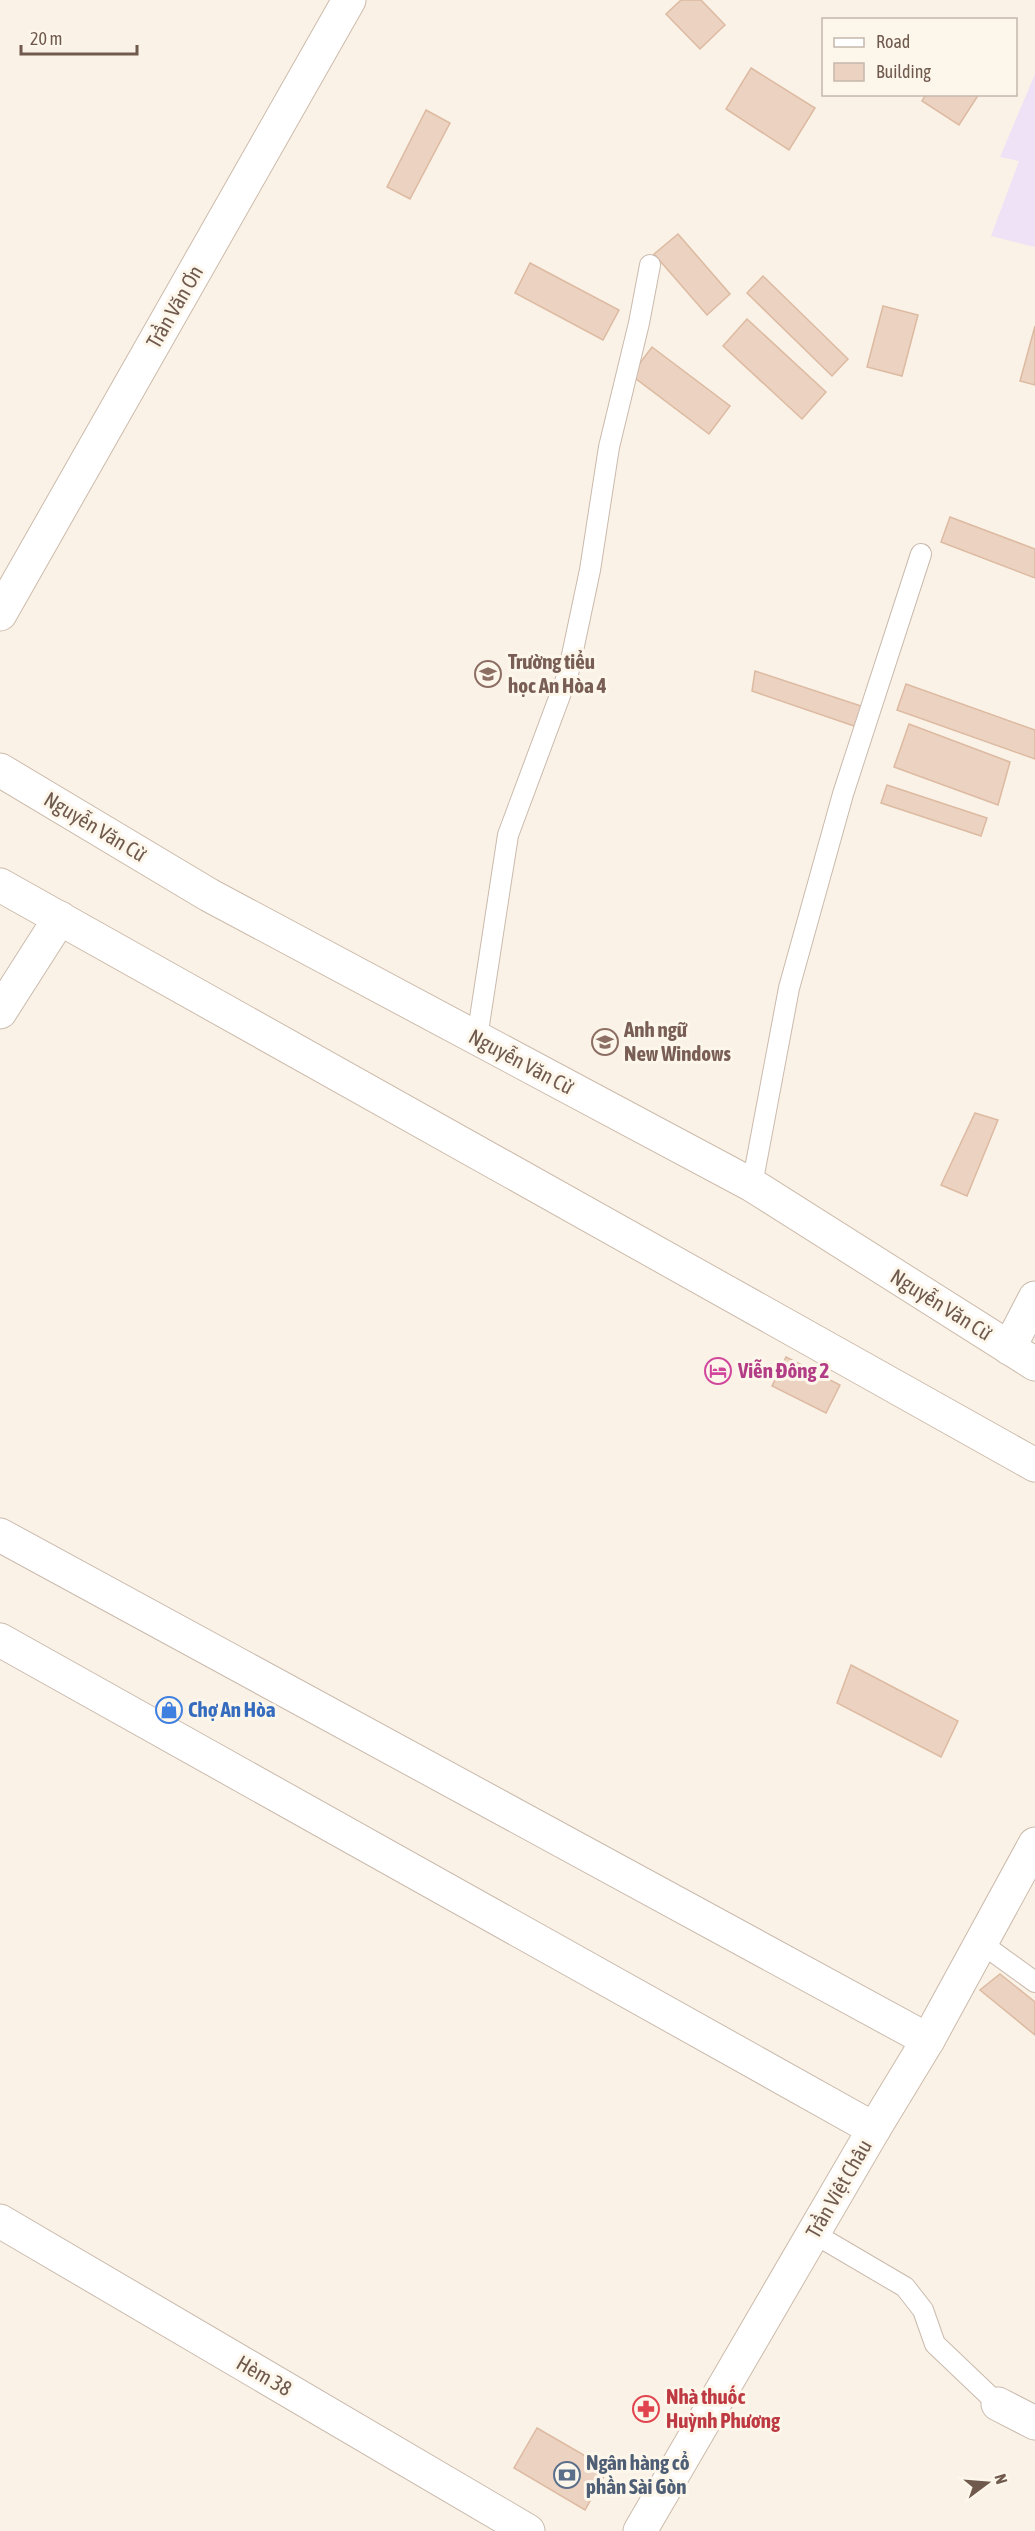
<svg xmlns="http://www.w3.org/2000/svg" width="1035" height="2531" font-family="'Asap Condensed',sans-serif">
<rect width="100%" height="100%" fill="#faf2e6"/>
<path fill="#efe2f6" d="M1035 74V247L991 236 1019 161 1000 157Z"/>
<g fill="#ecd2c0" stroke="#ddbaa2" stroke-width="1.5">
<path d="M681 0H701L725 25 700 49 666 14Z"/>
<path d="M751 68 815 108 789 150 726 109Z"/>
<path d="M926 94H979L959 125 922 101Z"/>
<path d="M426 110 450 123 410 199 387 187Z"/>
<path d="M678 234 730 294 707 315 654 254Z"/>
<path d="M530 263 619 310 603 340 515 293Z"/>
<path d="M763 276 848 359 832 376 747 293Z"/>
<path d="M883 306 918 315 902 376 867 367Z"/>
<path d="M747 319 826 392 802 419 723 346Z"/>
<path d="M1035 326V385L1020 381Z"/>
<path d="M652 347 730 406 709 434 631 375Z"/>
<path d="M950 517 1035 549V578L941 542Z"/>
<path d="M755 671 864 707 857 727 752 691Z"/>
<path d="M906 684 1035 730V759L897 710Z"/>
<path d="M909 724 1010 762 998 805 894 767Z"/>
<path d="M887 785 987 818 981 836 881 803Z"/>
<path d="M975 1113 998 1120 967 1196 941 1185Z"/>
<path d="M786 1357 840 1385 826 1413 772 1386Z"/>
<path d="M851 1665 958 1721 941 1757 837 1703Z"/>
<path d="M1000 1974 1035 2002V2035L980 1990Z"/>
<path d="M537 2428 608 2469 585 2510 514 2468Z"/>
</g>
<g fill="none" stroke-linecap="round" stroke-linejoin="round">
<defs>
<g id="lane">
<path d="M477 1038 508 835 568 674 590 570 609 447 639 323 650 265"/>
<path d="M752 1185 789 988 843 794 921 554"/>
<path d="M981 1943 1035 1982"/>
<path d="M813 2233 905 2287 923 2310 935 2344 998 2404"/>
</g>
<g id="street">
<path d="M0 1012 60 918"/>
<path d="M1009 1348 1035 1298"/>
<path d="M0 1535 928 2040"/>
<path d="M0 1640 874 2129"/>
<path d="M0 2221 528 2531"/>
<path d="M998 2404 1035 2423"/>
</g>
<g id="secondary">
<path d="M0 614 349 0"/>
<path d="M0 770 209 895 752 1185 1035 1364"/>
<path d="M0 885 1035 1465"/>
<path d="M640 2531 874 2129 928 2040 1035 1844"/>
</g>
</defs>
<use href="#lane" stroke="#cabaad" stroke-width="22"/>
<use href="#street" stroke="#cabaad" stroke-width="35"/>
<use href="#secondary" stroke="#cdbbab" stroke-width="35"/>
<use href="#lane" stroke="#fff" stroke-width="20"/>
<use href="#street" stroke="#fff" stroke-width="33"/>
<use href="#secondary" stroke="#fff" stroke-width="33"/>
</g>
<defs>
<symbol id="school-ring" viewBox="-11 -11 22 22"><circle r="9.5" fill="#fdf6eb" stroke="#8d6e63" stroke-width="1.5"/><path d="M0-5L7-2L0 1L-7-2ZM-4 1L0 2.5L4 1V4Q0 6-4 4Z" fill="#8d6e63"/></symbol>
<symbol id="hotel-ring" viewBox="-11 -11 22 22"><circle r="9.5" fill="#fdf6eb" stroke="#d1479c" stroke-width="1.5"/><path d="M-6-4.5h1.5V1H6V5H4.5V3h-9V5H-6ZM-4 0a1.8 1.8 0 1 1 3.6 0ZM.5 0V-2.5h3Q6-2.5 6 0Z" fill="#d1479c"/></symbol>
<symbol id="shop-ring" viewBox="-11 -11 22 22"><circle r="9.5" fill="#fdf6eb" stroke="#3f7fe0" stroke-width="1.5"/><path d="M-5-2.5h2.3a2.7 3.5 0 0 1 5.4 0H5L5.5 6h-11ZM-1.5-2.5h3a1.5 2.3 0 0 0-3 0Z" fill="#3f7fe0"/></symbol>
<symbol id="pharmacy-ring" viewBox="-11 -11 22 22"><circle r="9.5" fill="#fdf6eb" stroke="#e0444e" stroke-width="1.5"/><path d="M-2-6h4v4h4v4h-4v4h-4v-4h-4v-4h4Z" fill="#e0444e"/></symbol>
<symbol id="bank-ring" viewBox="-11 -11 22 22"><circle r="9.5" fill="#fdf6eb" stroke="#5c6f8a" stroke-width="1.5"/><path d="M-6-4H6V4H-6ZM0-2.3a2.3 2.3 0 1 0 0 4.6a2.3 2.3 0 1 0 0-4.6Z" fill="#5c6f8a"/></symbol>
</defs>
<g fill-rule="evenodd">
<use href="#school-ring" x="473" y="659" width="30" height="30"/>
<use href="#school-ring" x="590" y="1027" width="30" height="30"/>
<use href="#hotel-ring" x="703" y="1356" width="30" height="30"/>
<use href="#shop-ring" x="154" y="1695" width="30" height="30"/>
<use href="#pharmacy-ring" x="631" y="2394" width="30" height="30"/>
<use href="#bank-ring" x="552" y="2460" width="30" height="30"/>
</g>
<g text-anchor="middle" stroke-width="6" stroke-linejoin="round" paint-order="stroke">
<g font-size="21" fill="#705a4d" stroke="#fdf6eb">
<text transform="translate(175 307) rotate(-60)" y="7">Trần Văn Ơn</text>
<text transform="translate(95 827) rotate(31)" y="7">Nguyễn Văn Cừ</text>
<text transform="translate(521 1062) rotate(28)" y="7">Nguyễn Văn Cừ</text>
<text transform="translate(941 1305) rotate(32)" y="7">Nguyễn Văn Cừ</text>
<text transform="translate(839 2189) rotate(-60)" y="7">Trần Việt Châu</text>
<text transform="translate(264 2376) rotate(30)" y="7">Hèm 38</text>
</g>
<g font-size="21" font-weight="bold" fill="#785e54" stroke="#fdf6eb" text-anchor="start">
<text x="508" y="669">Trường tiểu<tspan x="508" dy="24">học An Hòa 4</tspan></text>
<text x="624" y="1037">Anh ngữ<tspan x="624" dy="24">New Windows</tspan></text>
</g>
<g font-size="21" font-weight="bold" fill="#b23c85" stroke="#fdf6eb" text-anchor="start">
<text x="738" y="1378">Viễn Đông 2</text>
</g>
<g font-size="21" font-weight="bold" fill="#366cbe" stroke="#fdf6eb" text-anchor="start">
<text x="188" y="1717">Chợ An Hòa</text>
</g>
<g font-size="21" font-weight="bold" fill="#be3a42" stroke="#fdf6eb" text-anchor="start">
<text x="666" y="2404">Nhà thuốc<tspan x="666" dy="24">Huỳnh Phương</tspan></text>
</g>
<g font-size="21" font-weight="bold" fill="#4e5e75" stroke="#fdf6eb" text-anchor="start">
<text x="586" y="2470">Ngân hàng cổ<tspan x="586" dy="24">phần Sài Gòn</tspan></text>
</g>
</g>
<rect x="822" y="18" width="195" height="78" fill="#fdf6eb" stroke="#c5b8ac" stroke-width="1.5"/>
<rect x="834" y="38" width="30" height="9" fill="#ffffff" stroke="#c5b8ac" stroke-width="1.5"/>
<text x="876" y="48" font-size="18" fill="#705a4d">Road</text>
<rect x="834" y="63" width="30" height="18" fill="#ecd2c0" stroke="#c5b8ac" stroke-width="1.5"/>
<text x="876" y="78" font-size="18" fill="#705a4d">Building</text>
<g transform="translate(987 2483) rotate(74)" stroke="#fdf6eb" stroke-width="4.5" paint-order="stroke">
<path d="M0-4.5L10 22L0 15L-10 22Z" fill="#705a4d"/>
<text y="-9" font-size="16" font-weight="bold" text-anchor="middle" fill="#705a4d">N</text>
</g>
<path d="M21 45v9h116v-9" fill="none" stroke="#705a4d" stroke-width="3"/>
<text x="30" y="45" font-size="18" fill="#705a4d" stroke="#fdf6eb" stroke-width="4.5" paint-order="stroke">20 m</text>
</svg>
